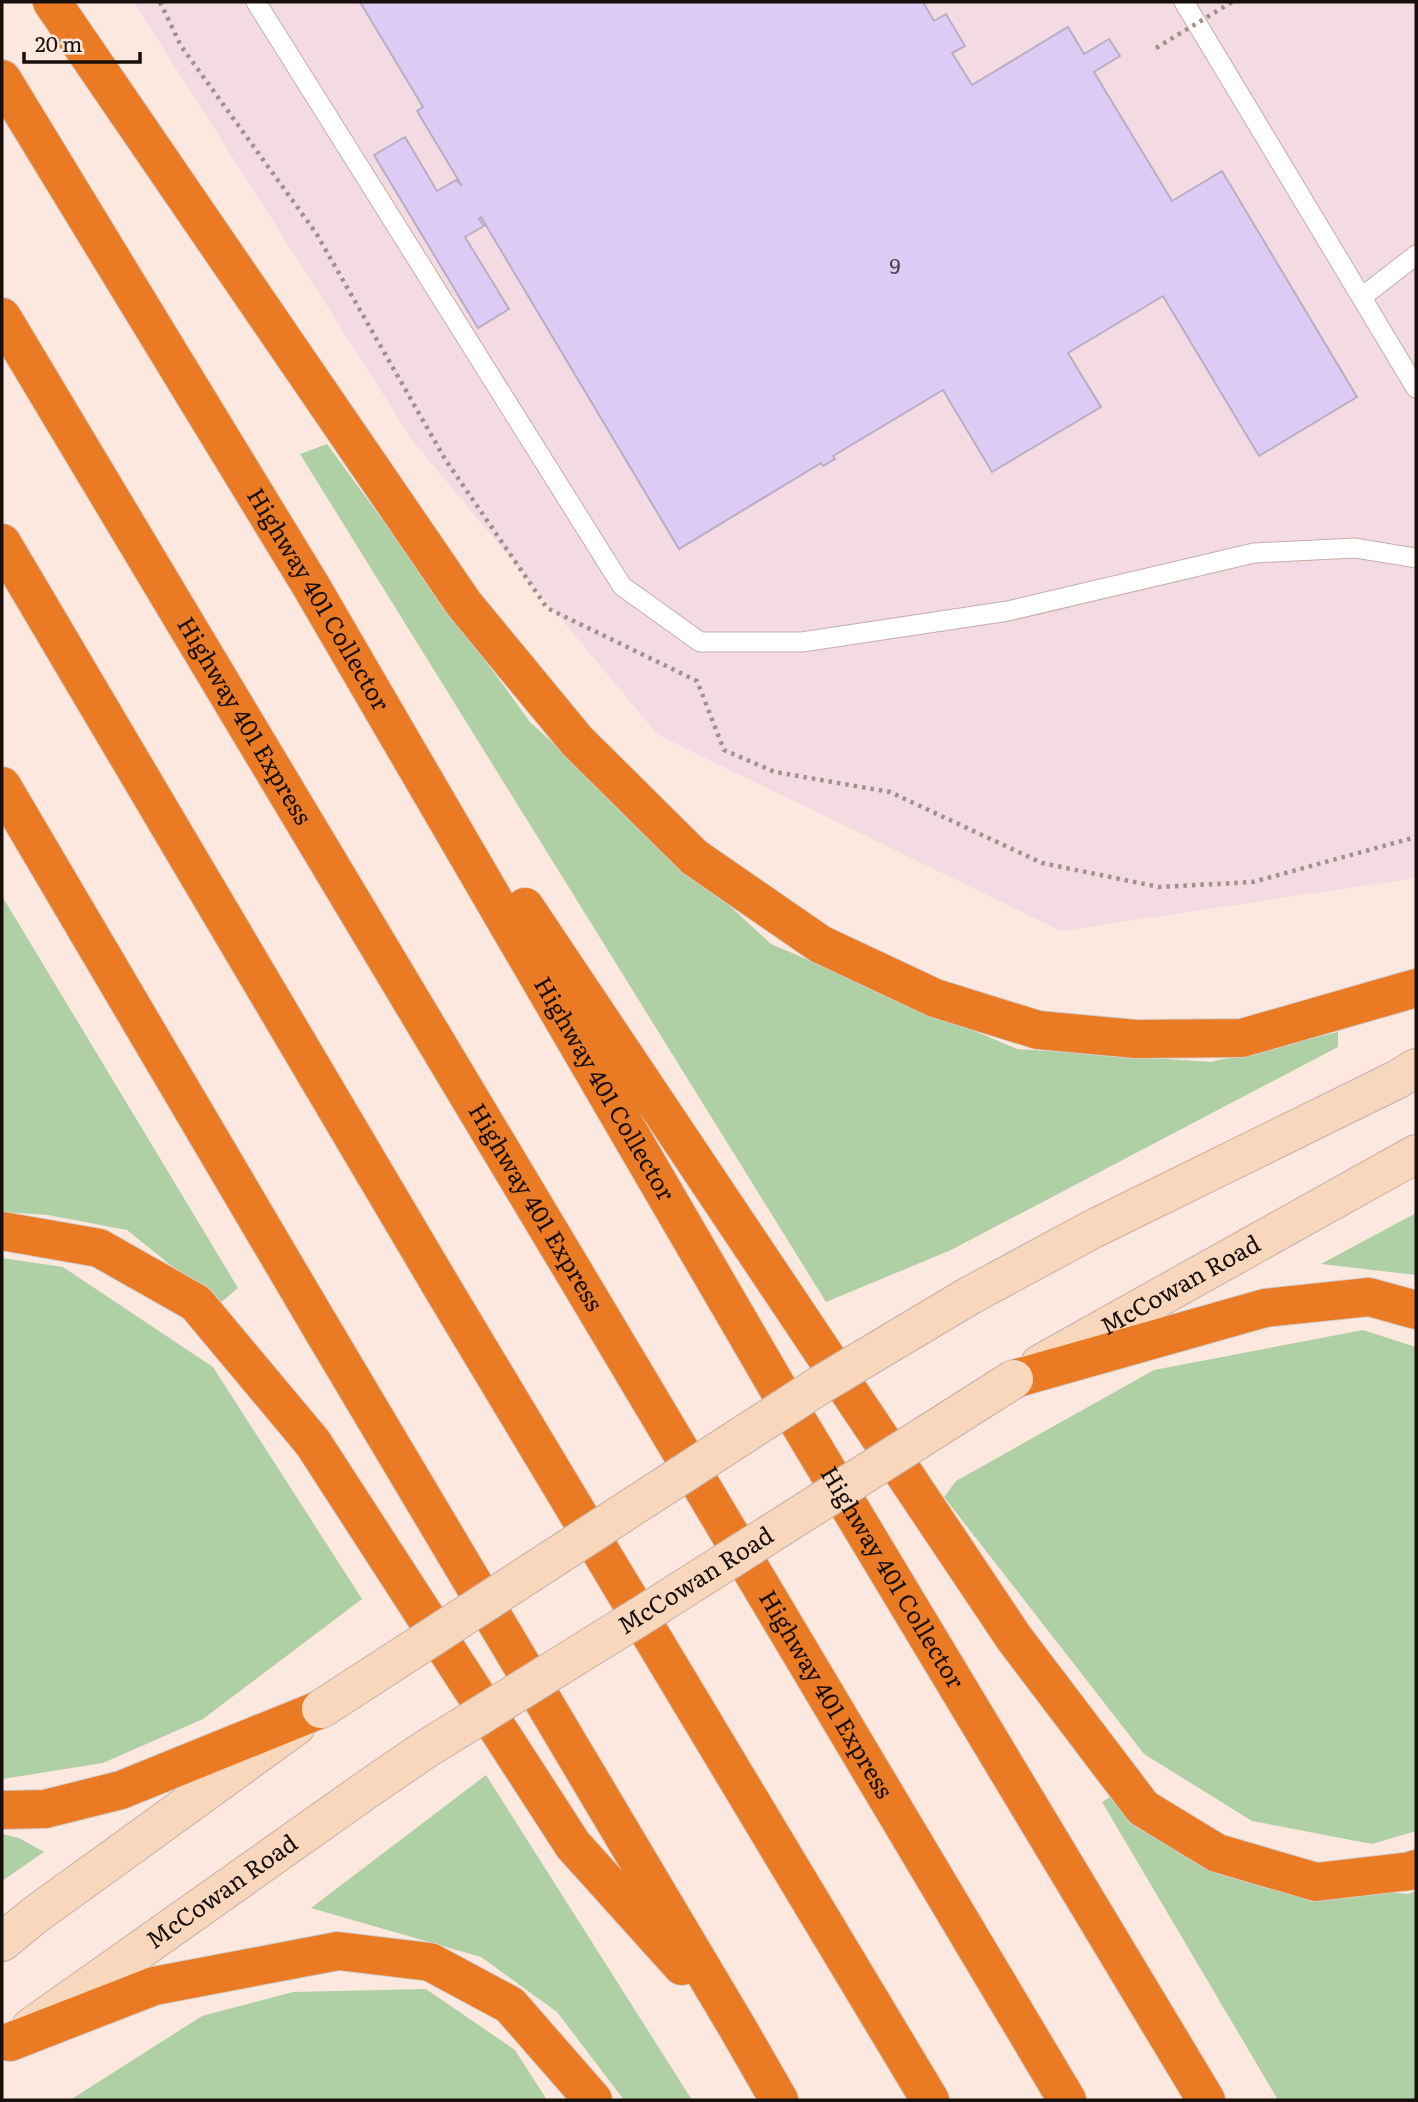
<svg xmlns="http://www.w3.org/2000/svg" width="1418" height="2102" font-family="Literata,serif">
<rect width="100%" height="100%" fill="#fce8df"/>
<path fill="#f4dbe3" d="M134 2H1416V878L1061 931 658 735 412 440Z"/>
<g fill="#afcfa5">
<path d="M327 444 530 722 771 944 1017 1049 1211 1062 1338 1032V1047L951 1250 826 1302 300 454Z"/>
<path d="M2 896 238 1288 219 1304 127 1230 48 1215 2 1212Z"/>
<path d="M1416 1213V1275L1321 1264Z"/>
<path d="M2 1258 63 1267 213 1367 362 1599 203 1719 103 1763 2 1779Z"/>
<path d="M1363 1330 1416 1347V1831L1372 1844 1252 1821 1144 1754 944 1497 956 1481 1154 1370Z"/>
<path d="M486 1775 692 2100H624L557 2012 481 1957 311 1908Z"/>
<path d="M1118 1792 1248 1878 1408 1894 1416 1891V2100H1278L1102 1802Z"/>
<path d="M2 1834 19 1838 44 1852 2 1881Z"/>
<path d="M426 1989 515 2050 547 2100H70L202 2016 293 1992Z"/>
</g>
<path fill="#decbf5" stroke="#b7aec3" stroke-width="2" d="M360 2H923L934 21 946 14 965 46 952 53 972 85 1068 27 1084 54 1109 39 1120 56 1094 72 1172 201 1222 171 1357 397 1259 456 1163 296 1068 353 1101 407 992 472 943 390 833 456 835 459 823 466 821 463 679 549 481 217 479 219 484 226 465 237 509 309 478 328 374 155 405 137 437 191 456 180 462 186 417 111 423 107Z"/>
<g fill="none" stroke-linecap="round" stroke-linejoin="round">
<defs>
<g id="service">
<path d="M256 2 622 586 700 642H802L1008 611 1254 553 1355 548 1416 558"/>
<path d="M1184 2 1416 388"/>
<path d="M1362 297 1416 255"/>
</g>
<g id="secondary">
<path d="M969 1296 1093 1229 1398 1079 1416 1068"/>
<path id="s1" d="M1040 1364 1416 1154"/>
<path d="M2 1942 35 1915 296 1726"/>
<path id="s2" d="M31 2027 369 1788"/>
</g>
<g id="motorway">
<path d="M52 2 464 604 577 741 694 857 820 944 935 998 1038 1030 1136 1039 1242 1038 1416 988"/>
<path id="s3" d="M2 79 311 586 779 1390 1206 2100"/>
<path id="s4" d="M2 317 581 1284 1067 2100"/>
<path d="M2 543 443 1289 930 2100"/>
<path d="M2 786 322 1329 737 2027 779 2100"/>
<path d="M525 907 1014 1638 1143 1808 1217 1853 1316 1882 1411 1871 1416 1869"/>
<path d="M2 1231 99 1248 196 1303 313 1443 573 1845 682 1966"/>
<path d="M1014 1379 1265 1308 1369 1297 1416 1310"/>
<path d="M2 1810 45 1809 121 1790 321 1709"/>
<path d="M10 2042 154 1986 338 1951 430 1962 510 2005 593 2100"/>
</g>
</defs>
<use href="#service" stroke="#c6afa4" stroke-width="21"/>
<use href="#secondary" stroke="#c6afa4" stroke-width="40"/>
<use href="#motorway" stroke="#d1cfce" stroke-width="40"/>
<path stroke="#a1918a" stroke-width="4.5" stroke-dasharray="3.5 5" stroke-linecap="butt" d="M160 2 181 46 316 233 445 459 547 608 697 681 724 750 775 772 890 792 1042 863 1159 887 1253 882 1416 837"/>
<use href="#service" stroke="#fff" stroke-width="19"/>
<use href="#secondary" stroke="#f9d7bd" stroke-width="38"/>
<use href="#motorway" stroke="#ea7b24" stroke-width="38"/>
<defs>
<g id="secondary-bridge">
<path d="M321 1709 820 1385 969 1296"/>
<path id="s5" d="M369 1788 426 1749 647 1612 1014 1379"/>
</g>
</defs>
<use href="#secondary-bridge" stroke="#c6afa4" stroke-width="40" stroke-linecap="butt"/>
<path stroke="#a1918a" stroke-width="4.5" stroke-dasharray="3.5 5" stroke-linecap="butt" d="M1156 48 1232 2"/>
<use href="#secondary-bridge" stroke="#f9d7bd" stroke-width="38"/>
</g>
<g text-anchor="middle" stroke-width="5" stroke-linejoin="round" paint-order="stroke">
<g font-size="21" fill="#493e46">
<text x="895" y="274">9</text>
</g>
<g font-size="24" fill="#170f0b" stroke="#fce8df">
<text dy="8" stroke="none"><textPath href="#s3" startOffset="609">Highway 401 Collector</textPath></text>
<text dy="8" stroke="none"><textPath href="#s4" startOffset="471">Highway 401 Express</textPath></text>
<text dy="8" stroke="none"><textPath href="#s3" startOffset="1176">Highway 401 Collector</textPath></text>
<text dy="8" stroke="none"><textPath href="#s4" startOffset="1038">Highway 401 Express</textPath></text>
<text dy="8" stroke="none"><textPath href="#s1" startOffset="161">McCowan Road</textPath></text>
<text dy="8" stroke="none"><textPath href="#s3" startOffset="1743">Highway 401 Collector</textPath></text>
<text dy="8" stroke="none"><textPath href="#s5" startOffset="387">McCowan Road</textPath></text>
<text dy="8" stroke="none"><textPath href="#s4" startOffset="1605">Highway 401 Express</textPath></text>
<text dy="8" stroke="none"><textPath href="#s2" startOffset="234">McCowan Road</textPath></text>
</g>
</g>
<rect width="1418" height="2102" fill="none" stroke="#170f0b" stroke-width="7"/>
<path d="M24 52v10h116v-10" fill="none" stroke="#170f0b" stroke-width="3.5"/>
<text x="35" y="52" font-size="21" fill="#170f0b" stroke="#fce8df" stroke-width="5" paint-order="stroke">20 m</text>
</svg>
